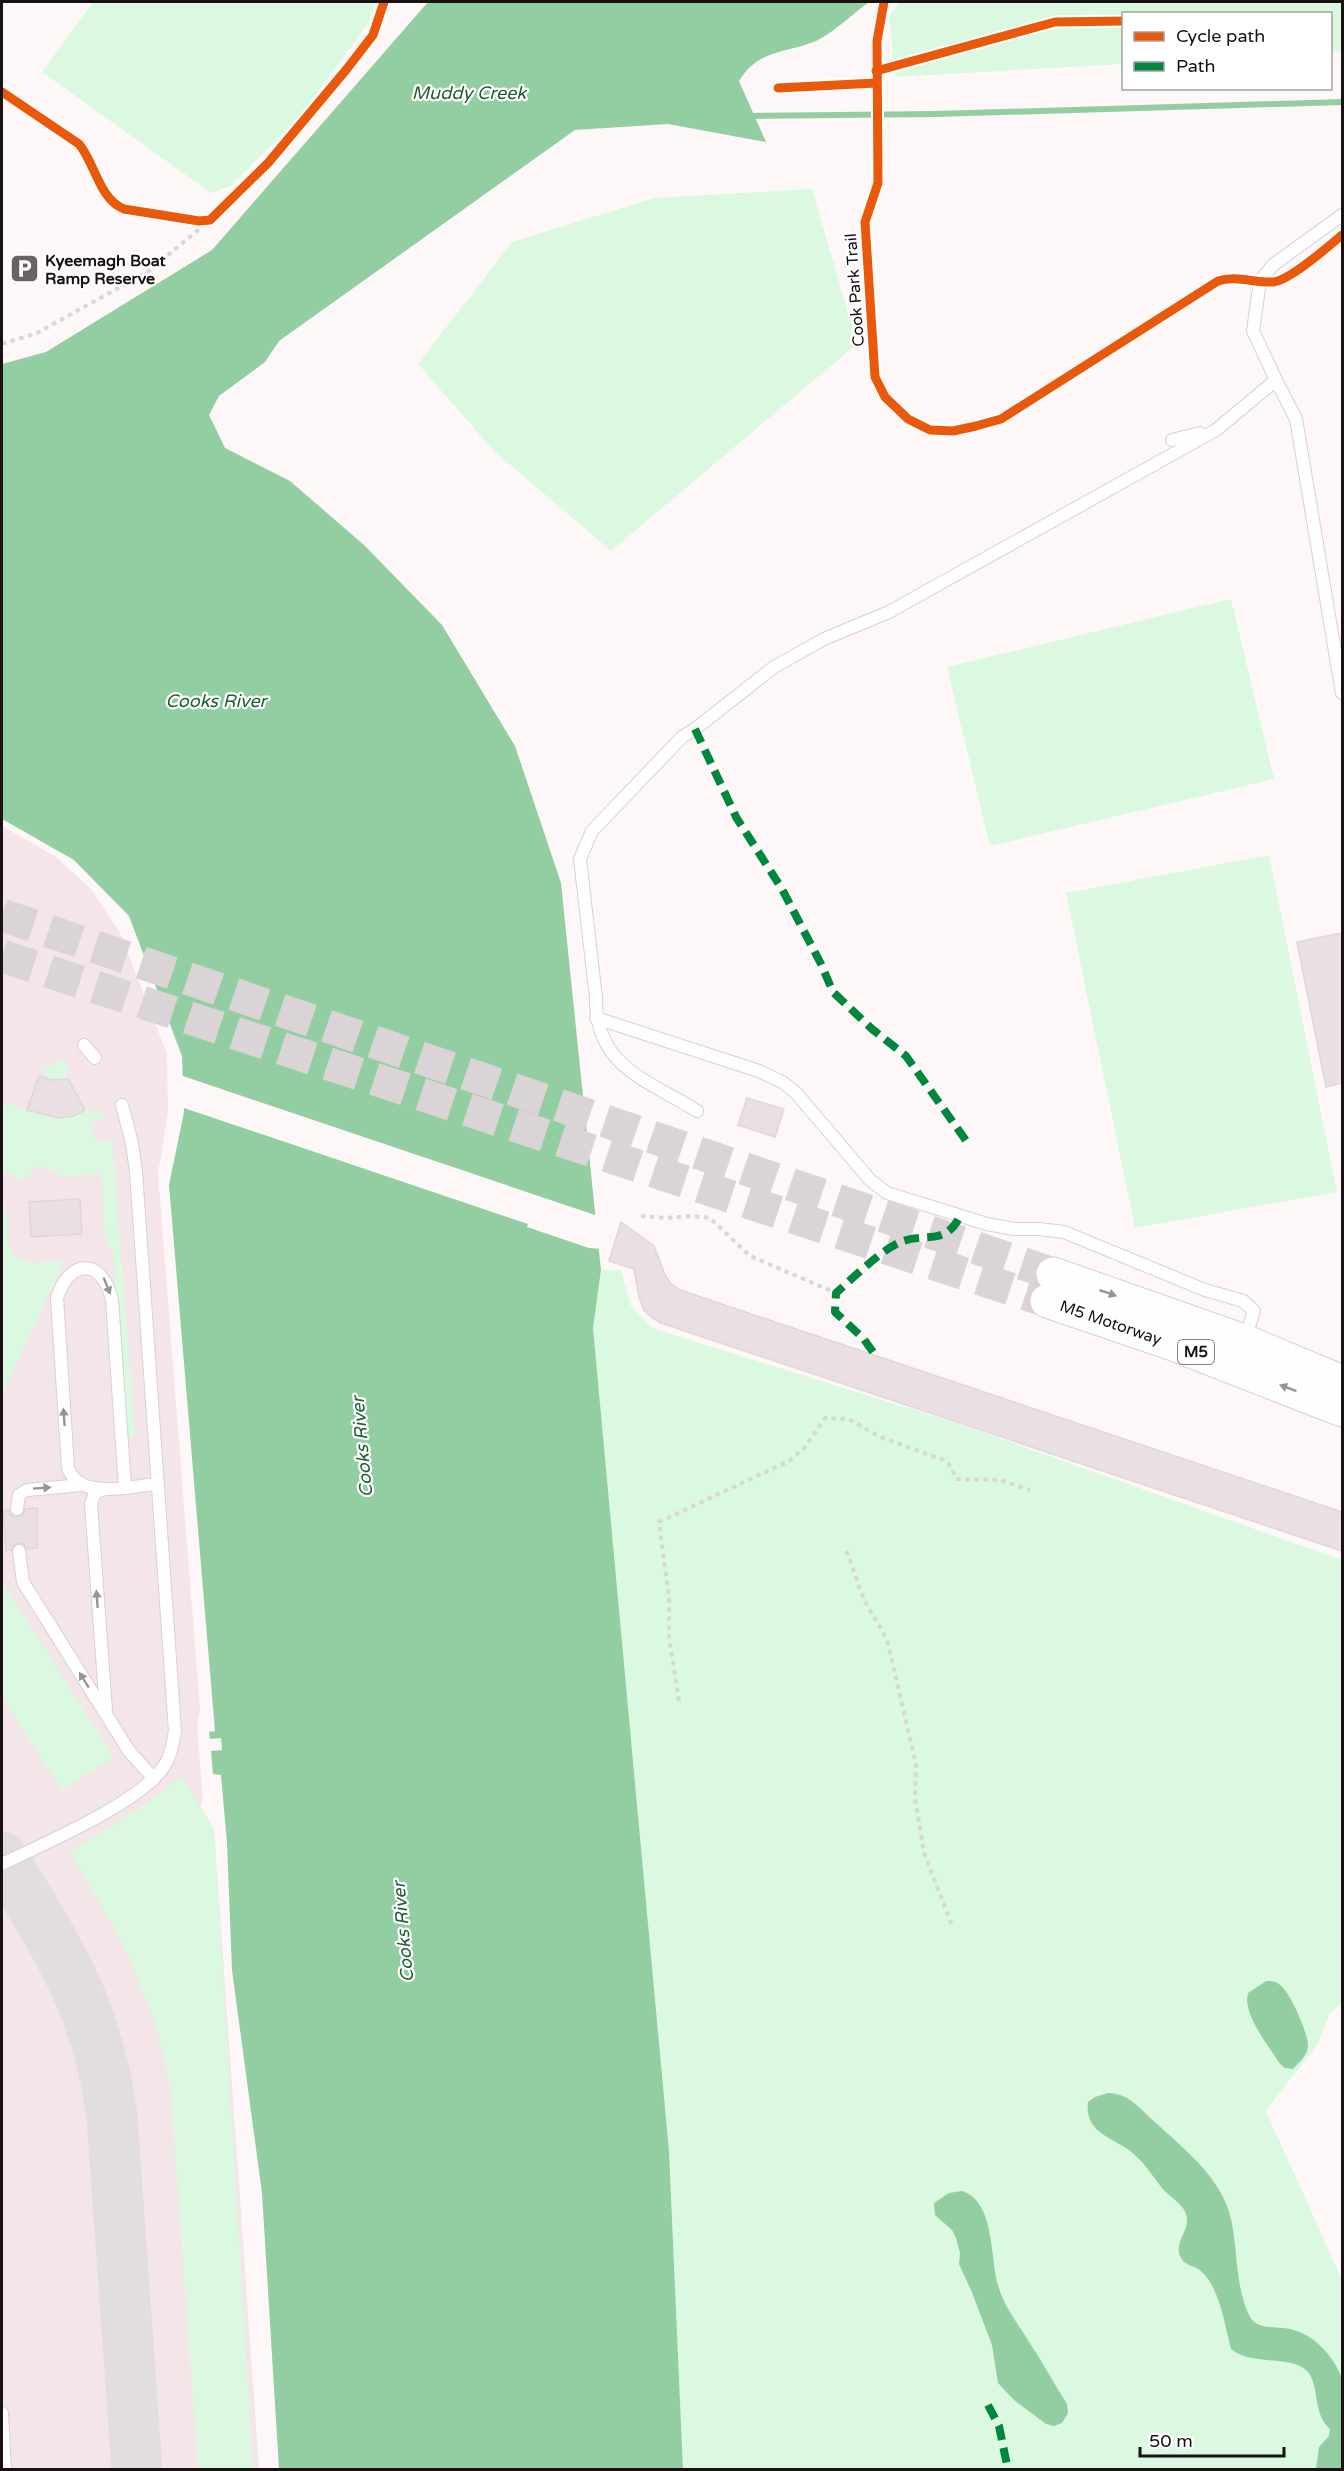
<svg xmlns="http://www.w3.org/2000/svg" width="1344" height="2471" font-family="'Varela Round',sans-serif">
<rect width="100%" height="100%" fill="#fdf7f8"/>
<path fill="#f3e5e8" d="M2 826 56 857 91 889 120 933 167 1054 168 1112 158 1174 200 1710 197 1724 203 1800 200 1806 214 1829 259 2469H2Z"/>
<g fill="#dbf9e0">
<path d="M93 2H376L367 25 300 116 232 185 211 193 42 72Z"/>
<path d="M900 2H1342V51L1331 52 1330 14H1124L1123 64 895 77 889 16Z"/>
<path d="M812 189 857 344 611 551 494 451 418 364 512 242 654 198Z"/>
<path d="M1231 599 1274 779 990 846 947 667Z"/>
<path d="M1269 855 1337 1192 1135 1228 1066 893Z"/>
<path d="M62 1058 71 1070 65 1073 68 1079H49L42 1071Z"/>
<path d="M2 1103 7 1105 8 1103C36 1113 60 1126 88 1108L90 1113 103 1110 105 1118 85 1125H90L96 1142 107 1139 111 1140 113 1150 135 1436 127 1437 113 1254 105 1240 102 1174 58 1177V1170H47V1167L31 1168V1177L14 1179 13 1173H2Z"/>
<path d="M2 1200C13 1219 1 1240 18 1260L32 1263 64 1261 2 1395Z"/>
<path d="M601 1270H621L631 1306 652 1328 962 1425 1342 1560V2002L1330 2013 1317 2045 1266 2111 1342 2280V2469H683L669 2151 593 1328Z"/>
<path d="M2 1582 114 1757 62 1790 2 1697Z"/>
<path d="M181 1776 214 1829 253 2469H198L172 2109C164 2013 119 1932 70 1852L149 1802Z"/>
</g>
<g fill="#92cea1">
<path d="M428 2H869C854 13 833 33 816 41 784 54 759 49 739 81L766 142 668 124 575 130 279 341 265 362 219 396 209 415 225 448 290 481 364 545 442 625 515 746 561 883 601 1270 593 1328 669 2151 683 2469H279L262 2193 232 1970 227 1843 221 1775 213 1774 211 1751 222 1750 221 1738 210 1739 209 1732 215 1731 169 1185 184 1112 182 1056 129 916 74 860 2 819V364L46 352 212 250Z"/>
<path d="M1266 1981C1272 1981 1276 1981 1280 1985 1290 1992 1308 2033 1308 2045 1308 2056 1299 2062 1293 2069L1285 2068 1280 2064C1269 2046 1242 2014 1248 1993Z"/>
<path d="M1108 2093C1129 2093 1141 2110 1156 2123 1185 2150 1222 2178 1231 2219 1238 2250 1235 2288 1250 2317 1256 2328 1272 2327 1283 2328 1310 2330 1332 2353 1342 2378 1344 2391 1343 2452 1342 2469H1316L1319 2447 1329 2436 1330 2429C1311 2412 1321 2384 1306 2370 1290 2355 1251 2366 1231 2349 1225 2326 1220 2290 1203 2273 1196 2265 1186 2267 1181 2258 1173 2244 1188 2233 1187 2219 1186 2204 1170 2198 1162 2188 1155 2179 1149 2170 1142 2162 1136 2156 1129 2149 1121 2145 1103 2134 1085 2128 1088 2102L1095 2097Z"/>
<path d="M962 2191C995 2201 990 2257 998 2285 1004 2307 1019 2325 1031 2345 1044 2364 1054 2384 1067 2404L1068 2413 1062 2423 1054 2426 1046 2424 1014 2400 998 2383 992 2345 971 2290 959 2264 960 2253 956 2238 952 2230 935 2215 934 2203 949 2193Z"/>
</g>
<path fill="#fdf7f8" d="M180 1075 598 1216 601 1249 589 1248 527 1227 528 1224 181 1107Z"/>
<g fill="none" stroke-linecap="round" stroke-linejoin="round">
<path stroke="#92cea1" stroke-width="6" d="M749 116 936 114 1342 102"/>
<path stroke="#e2dede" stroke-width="51" d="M2 1857C58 1948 98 2008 112 2117L137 2470"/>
</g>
<g fill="#eadfe2" stroke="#ded7d8" stroke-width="1.5">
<path d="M1342 933V1083L1326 1087 1297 942Z"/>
<path d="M39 1076 51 1080 68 1079 85 1110 74 1116 59 1118 27 1110Z"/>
<path d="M747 1098 784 1109 775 1137 738 1125Z"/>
<path d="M80 1199 82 1234 31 1237 29 1202Z"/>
<path d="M621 1222 654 1246 664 1272 670 1283 680 1290 1342 1512V1551L661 1323 651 1317 644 1310 639 1297 634 1269 609 1261Z"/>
<path d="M37 1508V1548L27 1549 23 1544 19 1543 14 1545 11 1550H6L3 1511 9 1510 11 1515 16 1517 23 1515 25 1509Z"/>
</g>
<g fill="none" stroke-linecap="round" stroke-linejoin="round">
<g stroke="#dbd4d6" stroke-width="33" stroke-dasharray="33 16" stroke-linecap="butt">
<path d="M2 915 1053 1274"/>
<path d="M2 956 1047 1301"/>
</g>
<defs>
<g id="service">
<path d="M1276 380 1296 419 1342 693"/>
<path d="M1172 440 1200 433"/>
<path d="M596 1018 759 1071 784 1083 797 1094 870 1180 887 1193 987 1224 1014 1229H1039L1064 1232 1205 1290 1243 1301 1254 1311 1245 1339"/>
<path d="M84 1045 95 1058"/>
<path d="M697 1111C648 1080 595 1067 596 998L580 859 592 831 682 737 695 729 774 667 824 639 889 612 1216 430 1276 380 1253 331 1260 281 1273 265 1342 215"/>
<path d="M125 1487 112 1300C102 1258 70 1258 57 1298L68 1468C80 1501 130 1486 157 1484"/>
<path d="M105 1489 95 1493 91 1504 106 1710"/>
<path d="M17 1509 19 1495 27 1490 81 1485"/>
<path d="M19 1551 23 1582 129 1751 154 1779"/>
<path d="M2 1864C41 1845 142 1802 164 1766 171 1756 173 1743 175 1731L136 1172 132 1143 122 1105"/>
<path d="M2 2413 5 2470"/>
</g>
<g id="motorway">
<path d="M1053 1274 1244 1341 1342 1382"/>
<path d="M1047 1301 1173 1344 1342 1410"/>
</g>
</defs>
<use href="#service" stroke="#d8d1d2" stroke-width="14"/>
<use href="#motorway" stroke="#d8d1d2" stroke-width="35"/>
<g stroke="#d8d6d6" stroke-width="4" stroke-dasharray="4.5 4.5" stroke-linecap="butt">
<path d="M2 344 37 333 149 271 210 220"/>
<path d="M641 1216 666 1218 691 1216 710 1218 750 1256 836 1293"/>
<path d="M846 1551C854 1567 857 1585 865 1601 872 1616 883 1628 888 1644L916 1764 915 1798 924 1853 953 1928"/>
<path d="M679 1701 669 1637V1598L659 1522 789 1461 805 1447 825 1418 849 1419 878 1436 943 1460 948 1463 957 1479 1000 1480 1030 1490"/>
</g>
<use href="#service" stroke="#fffefe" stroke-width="12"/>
<use href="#motorway" stroke="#fffefe" stroke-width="33"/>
<g stroke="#00873e" stroke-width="8" stroke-dasharray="15 8" stroke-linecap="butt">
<path d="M695 729 736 817 782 889 821 964 833 992 872 1029 906 1056 967 1142"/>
<path d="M873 1352 863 1338 835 1312 836 1293C853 1278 883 1248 903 1241 927 1233 946 1245 960 1216"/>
<path d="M988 2405 999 2426 1008 2470"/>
</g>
<defs>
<g id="cycleway">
<path d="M884 2 877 41 878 183 865 222 875 377 885 397 908 419 930 430 953 431 976 426 1001 419 1218 281C1235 275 1255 283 1273 282 1289 281 1329 246 1342 235"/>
<path d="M876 71 1055 22 1124 21"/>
<path d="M778 88 876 83"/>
<path d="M2 92 79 144C95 163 99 199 124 209L199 221 210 220 268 163 346 70 373 35 384 2"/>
</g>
</defs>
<use href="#cycleway" stroke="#fff" stroke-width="13"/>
<use href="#cycleway" stroke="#e8590c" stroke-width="9"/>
</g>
<defs><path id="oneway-solid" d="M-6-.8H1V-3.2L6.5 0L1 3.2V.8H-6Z" transform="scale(1.5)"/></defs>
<g fill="#989394">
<use href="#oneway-solid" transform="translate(107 1286) rotate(68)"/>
<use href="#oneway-solid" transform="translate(1108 1293) rotate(19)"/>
<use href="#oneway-solid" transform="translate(1288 1388) rotate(-159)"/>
<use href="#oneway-solid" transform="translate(64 1417) rotate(-94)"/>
<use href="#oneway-solid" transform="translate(42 1488) rotate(-4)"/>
<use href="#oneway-solid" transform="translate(97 1599) rotate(-94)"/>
<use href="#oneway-solid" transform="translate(84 1680) rotate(-122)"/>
</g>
<defs>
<symbol id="parking-square" viewBox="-11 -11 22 22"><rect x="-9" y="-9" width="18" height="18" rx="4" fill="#696263" stroke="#fff"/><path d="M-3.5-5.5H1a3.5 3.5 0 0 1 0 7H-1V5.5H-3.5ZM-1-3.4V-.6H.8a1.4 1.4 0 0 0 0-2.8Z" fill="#fff"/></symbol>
</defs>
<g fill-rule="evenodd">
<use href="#parking-square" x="8" y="252" width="33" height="33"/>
</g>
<g text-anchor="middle" stroke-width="4.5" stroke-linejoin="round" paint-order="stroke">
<rect fill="#fff" stroke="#5e585a" stroke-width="1.5" x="1178" y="1340" width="36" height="24" rx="4.5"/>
<g font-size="15" font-weight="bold" fill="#191113">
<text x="1196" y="1357">M5</text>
</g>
<g font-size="16" font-weight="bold" fill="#191113" stroke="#fff" text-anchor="start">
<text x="45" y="266">Kyeemagh Boat<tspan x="45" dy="18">Ramp Reserve</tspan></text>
</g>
<g font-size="16" fill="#191113" stroke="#fff">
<text transform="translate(854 290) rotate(-94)" y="6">Cook Park Trail</text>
<text transform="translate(1111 1322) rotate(19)" y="6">M5 Motorway</text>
</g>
<g font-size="18" font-style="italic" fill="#215e34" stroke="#fff">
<text x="469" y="99">Muddy Creek</text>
<text x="216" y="707">Cooks River</text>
<text transform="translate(362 1447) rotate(-95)" y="6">Cooks River</text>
<text transform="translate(403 1932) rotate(-95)" y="6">Cooks River</text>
</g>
</g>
<rect width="1344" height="2471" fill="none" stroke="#191113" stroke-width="6"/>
<rect x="1122" y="12" width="210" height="78" fill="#ffffff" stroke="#a3a0a1" stroke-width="1.5"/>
<rect x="1134" y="32" width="30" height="9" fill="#e8590c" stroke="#a3a0a1" stroke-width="1.5"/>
<text x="1176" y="42" font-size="18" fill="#191113">Cycle path</text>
<rect x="1134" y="62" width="30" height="9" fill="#00873e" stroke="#a3a0a1" stroke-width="1.5"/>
<text x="1176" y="72" font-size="18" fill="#191113">Path</text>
<path d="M1140 2447v9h144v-9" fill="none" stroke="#191113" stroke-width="3"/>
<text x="1149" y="2447" font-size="18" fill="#191113" stroke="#ffffff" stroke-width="4.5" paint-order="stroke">50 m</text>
</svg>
